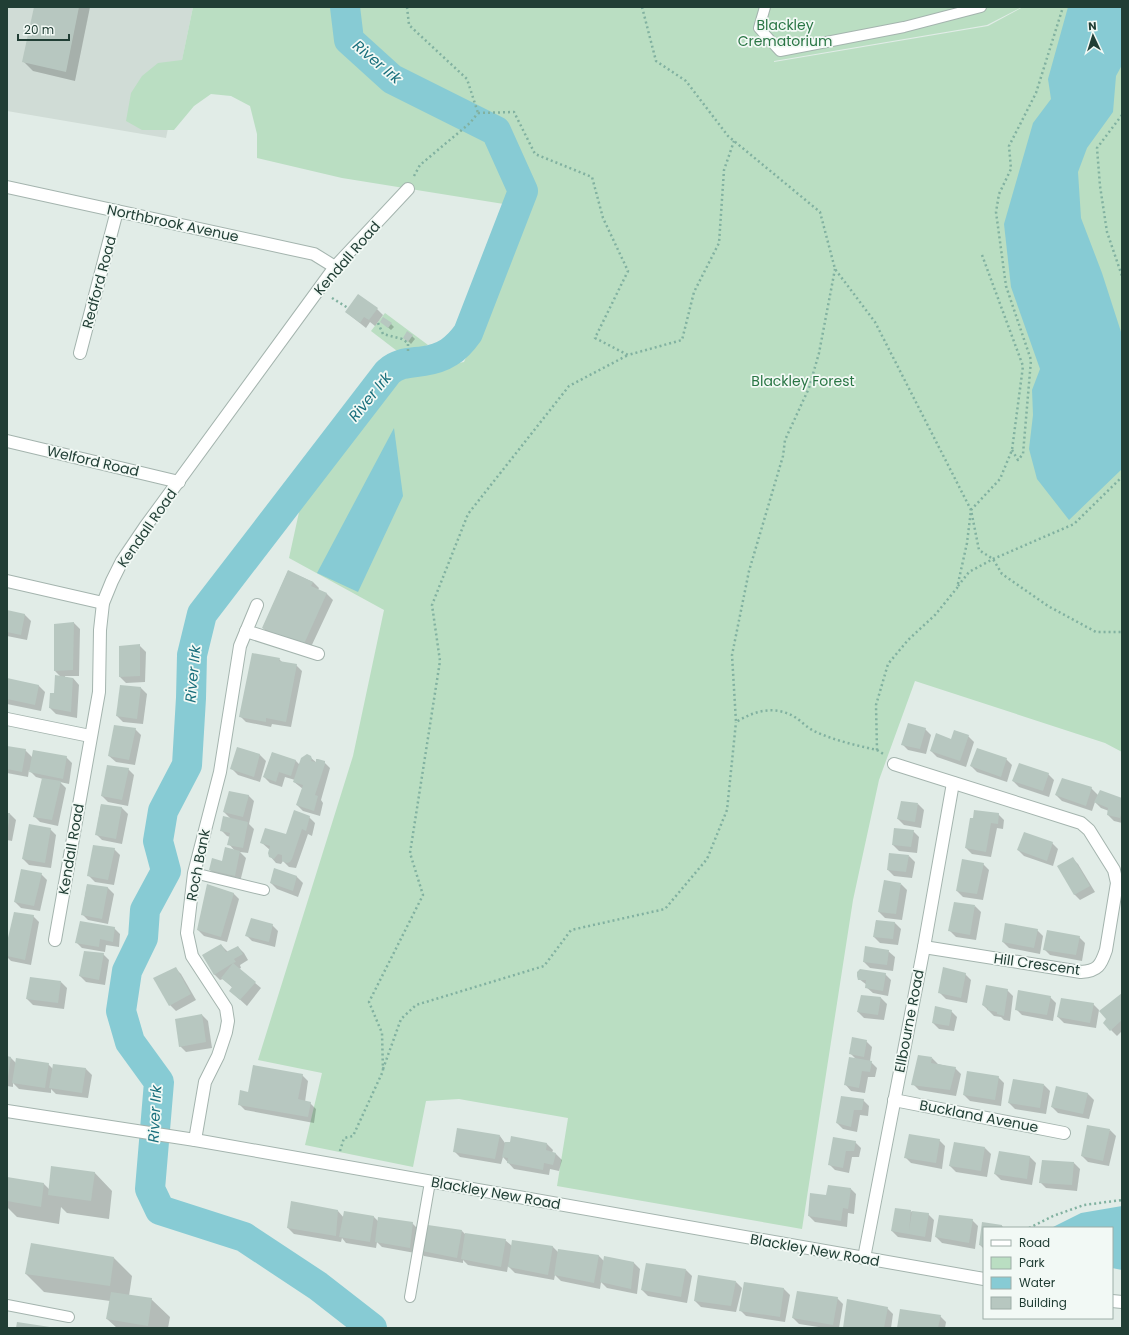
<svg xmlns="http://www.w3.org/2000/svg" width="1129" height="1335" font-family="Poppins,sans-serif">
<rect width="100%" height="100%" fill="#e1ece7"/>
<path fill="#d0dcd6" d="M7 7H193L166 138 7 111Z"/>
<g fill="#badec2">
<path d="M193 7H1022L987 25 774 61V62L988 26 1023 7H1122V752L1105 743 915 681 879 780 853 900 802 1229 557 1186 568 1118 459 1099 426 1101 413 1167 305 1145 322 1073 258 1060 353 756 384 610 289 558 301 503 350 436 401 373 464 362 529 208 342 178 257 158V134L250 106 231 96 211 94 194 106 174 130H142L126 121 131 93 142 76 158 63 182 60Z"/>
<path d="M385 313 428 345 401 354 371 331Z"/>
</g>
<g fill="#87cbd4">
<path d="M1068 7H1122V65L1116 76 1113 112 1087 148 1078 172 1081 218 1102 273 1122 335V469L1069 520 1037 479 1029 449 1033 415 1032 390 1040 369 1011 287 1004 224 1033 123 1051 99 1048 79Z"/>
<path d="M394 428 403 496 358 592 317 573Z"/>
<path d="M1122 1206V1270L1112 1268V1228H1051L1081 1213Z"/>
</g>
<g fill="#0003">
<path d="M35 7H90L75 81 33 71 23 61Z"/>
<path d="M377 309 383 315 375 326 370 322 366 328 346 312Z"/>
<path d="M384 324H391L394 327 391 330Z"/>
<path d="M412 336 415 339 411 344 407 340Z"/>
<path d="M288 571 313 582 319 588 318 590 327 594 333 600 310 649 269 634 263 628Z"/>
<path d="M7 611 25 615 31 621 27 640 7 636Z"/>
<path d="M74 623 80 629 79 676H65V678H73L79 685 77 718 56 714 50 708 61 677 55 671V625Z"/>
<path d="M140 646 146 652 145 682 126 683 120 677V647Z"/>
<path d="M279 659 283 663 296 665 302 671 291 727 272 724 271 727 246 722 240 716Z"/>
<path d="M7 679 39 686 45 692 41 711 7 704Z"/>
<path d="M121 686 141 688 147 694 143 724 123 722 117 716Z"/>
<path d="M135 729 141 735 135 765 116 762 109 756Z"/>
<path d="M925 729 931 735 926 754 908 750 902 744Z"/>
<path d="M968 736 974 742 966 767 937 757 931 751 952 740Z"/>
<path d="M7 747 25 750 33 758 66 757 72 763 69 784 60 782 66 788 58 826 40 822 34 816 43 779 36 777 29 770 28 777 7 773Z"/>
<path d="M238 748 260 755 266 761 260 782 238 775 232 769Z"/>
<path d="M272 753 296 761 300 765 310 757 317 763 324 762 330 768 321 800 323 803 320 816 303 811 297 805 303 789 294 782 295 780 285 777 282 787 270 783 264 777Z"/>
<path d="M1006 759 1012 765 1007 782 977 772 971 766Z"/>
<path d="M128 769 134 775 128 806 108 802 102 796Z"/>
<path d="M1048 774 1054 780 1049 797 1019 787 1013 781Z"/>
<path d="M1091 788 1098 795 1122 799V823L1114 821 1108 815 1109 811 1101 808 1095 802 1092 811 1062 801 1056 795Z"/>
<path d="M248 795 254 801 249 824 254 829 248 853 240 852 246 858 240 882 216 876 210 870 223 862 235 851 229 844 230 837 227 836 221 830 231 819 224 812Z"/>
<path d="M918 804 924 810 921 828 904 825 898 819Z"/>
<path d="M101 805 122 808 128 814 122 844 102 840 96 834Z"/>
<path d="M7 814H10L16 820 12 841 7 840Z"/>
<path d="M998 814 1004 820 1003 829 997 828 991 857 972 854 966 848 974 819Z"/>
<path d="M309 817 315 823 312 836 308 834 296 868 289 867 283 861 281 864 276 863 270 856V850L262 843 286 835Z"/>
<path d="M50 829 56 835 51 868 29 865 23 859Z"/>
<path d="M913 831 919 837 917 853 899 851 893 845Z"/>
<path d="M1052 843 1058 849 1053 866 1024 856 1018 850Z"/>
<path d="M114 849 120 855 114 885 95 882 88 875Z"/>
<path d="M909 856 915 862 912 878 894 876 888 870Z"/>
<path d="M1072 858 1078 864 1095 892 1080 900 1074 894Z"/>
<path d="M983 864 989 870 983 900 963 897 957 891Z"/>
<path d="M275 870 297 877 303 883 298 897 277 889 271 883Z"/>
<path d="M41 874 47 880 40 911 21 908 15 902Z"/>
<path d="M901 884 907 890 902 920 885 918 879 912Z"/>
<path d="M87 885 108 888 114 894 108 924 88 920 82 914Z"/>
<path d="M233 893 239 899 227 942 204 936 198 930Z"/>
<path d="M975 906 981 912 976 940 956 937 950 931Z"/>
<path d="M33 916 39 922 31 965 11 961 7 957V947Z"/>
<path d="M876 921 895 923 901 929 898 945 880 943 874 937Z"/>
<path d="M272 925 278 931 275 947 252 941 246 935Z"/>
<path d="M114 928 120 934 119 947 106 945 105 952 82 948 76 942Z"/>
<path d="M1037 930 1043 936 1040 954 1009 948 1003 942Z"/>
<path d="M1079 937 1085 943 1082 961 1050 955 1044 949Z"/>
<path d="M221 945 228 952 238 947 244 953 248 960 240 965 241 968 239 969 261 988 247 1006 237 997 233 988 223 979 220 980 214 974Z"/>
<path d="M888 951 895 957 893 971 870 968 864 962Z"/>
<path d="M103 954 109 960 105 985 86 982 80 976Z"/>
<path d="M175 968 181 974 196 1000 176 1011 170 1005Z"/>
<path d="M885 974 891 980 888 996 873 993 866 987 867 985 859 979Z"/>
<path d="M965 974 971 980 967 1003 946 999 940 993Z"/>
<path d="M61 982 67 988 64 1009 33 1005 27 999Z"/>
<path d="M1007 990 1013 996 1010 1021 1004 1020 1001 1017 994 1016 983 1005Z"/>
<path d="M1122 994V1031L1117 1036 1111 1030Z"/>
<path d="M862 996 881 998 887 1004 884 1020 864 1018 858 1012Z"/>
<path d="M1050 997 1056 1003 1053 1021 1022 1015 1016 1009Z"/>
<path d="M1093 1004 1099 1010 1096 1028 1064 1023 1058 1017Z"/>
<path d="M951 1011 957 1017 954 1031 939 1029 933 1023Z"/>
<path d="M202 1015 208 1021 212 1048 186 1052 180 1046Z"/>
<path d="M866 1041 872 1047 870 1061 877 1068 875 1077H868L865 1093 851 1091 845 1084 856 1059 850 1053Z"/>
<path d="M7 1057 11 1058 16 1063 48 1064 53 1069 54 1065 86 1069 92 1075 88 1098 56 1094 51 1089V1093L19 1089 13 1083V1087L7 1086Z"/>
<path d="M932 1058 938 1064 955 1068 961 1074 956 1096 919 1090 913 1084Z"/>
<path d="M302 1075 308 1081 305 1102 310 1103 316 1109 314 1123 245 1110 239 1104 249 1093Z"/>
<path d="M998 1077 1004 1083 1001 1106 970 1101 964 1095Z"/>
<path d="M1044 1085 1050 1091 1046 1114 1015 1109 1009 1103Z"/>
<path d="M1057 1087 1088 1094 1094 1100 1089 1119 1058 1113 1052 1107Z"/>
<path d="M863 1100 869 1106 868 1116 860 1115 857 1132 843 1129 837 1123Z"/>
<path d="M1110 1130 1116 1136 1109 1166 1088 1162 1082 1156Z"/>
<path d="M500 1136 505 1143H511L512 1138 547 1144 553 1150 552 1153 556 1154 562 1160 559 1171 550 1169 549 1175 514 1169 503 1157 501 1164 460 1157 454 1151Z"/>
<path d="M939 1140 945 1146 942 1169 911 1163 905 1157Z"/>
<path d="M855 1142 861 1148 859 1157H852L849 1173 835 1170 829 1164Z"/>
<path d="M985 1148 991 1154 987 1177 956 1172 950 1166Z"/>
<path d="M1000 1152 1030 1157 1036 1163 1032 1185 1001 1180 995 1174Z"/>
<path d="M1074 1163 1080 1169 1077 1191 1046 1188 1040 1182Z"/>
<path d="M94 1172 112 1191 109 1219 67 1213 61 1207 59 1224 17 1217 7 1207V1178L44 1184 50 1190Z"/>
<path d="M850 1188 856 1194 854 1214 848 1213 847 1227 815 1222 809 1216Z"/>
<path d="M338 1211 344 1218 374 1217 379 1222 412 1223 418 1229 415 1253 382 1247 377 1242 376 1248 346 1243 342 1238 341 1242 294 1234 288 1228Z"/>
<path d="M911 1211 913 1213 928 1214 934 1220 931 1242 898 1237 892 1231Z"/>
<path d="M972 1220 978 1226 975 1249 942 1243 936 1237Z"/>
<path d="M983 1223 1002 1226 1004 1228H984V1249L980 1245Z"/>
<path d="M462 1231 466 1235 505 1240 512 1246 553 1247 559 1253 599 1256 604 1261 634 1263 640 1269 637 1294 607 1288 601 1282 600 1289 561 1281 555 1275 554 1280 515 1273 508 1266 507 1272 468 1265 463 1260V1263L424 1256 418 1250Z"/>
<path d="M114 1258 132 1276 129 1296 151 1299 170 1317 168 1328H117L107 1319 110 1301 44 1292 26 1274Z"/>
<path d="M686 1270 692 1276 687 1303 648 1296 642 1290Z"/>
<path d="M736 1282 742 1288 736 1312 701 1307 695 1301Z"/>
<path d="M745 1283 784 1289 790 1295 785 1322 746 1316 740 1310Z"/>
<path d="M837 1298 843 1304 839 1328H825L799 1324 793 1318Z"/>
<path d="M887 1308 893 1314 891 1328H844Z"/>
<path d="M940 1316 946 1322 945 1328H898Z"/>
</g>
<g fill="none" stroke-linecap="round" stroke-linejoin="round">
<path stroke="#87cbd4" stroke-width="30" d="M345 7 349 40 392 79 496 131 523 191 468 333C456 350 444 358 424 361 411 363 399 362 388 372L202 614 192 655 191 698 187 765 163 811 158 841 166 871 145 910 143 938 127 971 121 1011 130 1042 159 1082 150 1189 160 1210 244 1237 318 1286 372 1328"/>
</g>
<g fill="#b7c7c0">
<path d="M34 7H79L66 72 22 62Z"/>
<path d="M358 294 378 308 369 320 364 317 360 323 345 312Z"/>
<path d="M383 317 392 323 388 328 380 322Z"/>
<path d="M407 331 413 335 408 342 403 338Z"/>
<path d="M288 570 313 582 311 586 327 593 304 644 288 637 287 639 262 628Z"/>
<path d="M7 610 25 614 21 635 7 632Z"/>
<path d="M74 622 73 670 54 671V624Z"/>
<path d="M140 644V676L119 677V646Z"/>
<path d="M252 653 280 658 279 661 297 664 286 722 266 718V722L239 717Z"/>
<path d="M55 675 73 678 71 712 49 708 50 693H54Z"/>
<path d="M7 678 39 685 35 705 7 699Z"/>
<path d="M120 685 141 687 137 719 116 716Z"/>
<path d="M908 723 926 728 920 749 901 745Z"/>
<path d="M114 725 136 728 129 760 108 756Z"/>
<path d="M954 730 969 735 960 761 930 751 936 733 951 739Z"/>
<path d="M7 746 26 749 22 772 7 769Z"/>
<path d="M237 747 260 754 254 777 230 769Z"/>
<path d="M977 748 1007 758 1001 777 970 766Z"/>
<path d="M33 750 67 756 63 779 29 772Z"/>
<path d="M272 752 296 760 291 776 279 772 276 782 263 777Z"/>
<path d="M307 754 311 756 312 759 311 761 316 762V759H318L325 761V764L315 795 318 796 314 811 296 805 303 785 293 782 301 758Z"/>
<path d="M1019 763 1049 773 1043 791 1012 781Z"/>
<path d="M107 765 129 768 122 800 101 796Z"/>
<path d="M42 778 61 781 52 820 33 817Z"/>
<path d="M1062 778 1092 787 1086 806 1055 795Z"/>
<path d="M1100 790 1122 798V811L1120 818 1107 815 1108 808 1094 802Z"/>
<path d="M229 791 249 795 243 817 223 812Z"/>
<path d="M901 801 918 803 915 822 897 819Z"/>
<path d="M101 804 122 807 116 839 95 835Z"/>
<path d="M294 810 310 816 306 831 302 829 292 859 290 862 287 863 282 861V855L278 854 274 859 269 857 268 853 270 846 260 843 265 828 286 834Z"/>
<path d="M974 810 999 813 998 824 991 823 986 852 965 848 970 818H973Z"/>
<path d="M7 813H10L8 828H7Z"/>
<path d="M223 816 248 822 243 848 227 845 230 833 220 831Z"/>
<path d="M29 824 51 828 45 863 22 859Z"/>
<path d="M894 828 914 830 911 847 892 845Z"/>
<path d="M1024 832 1053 842 1047 861 1017 850Z"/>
<path d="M93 845 115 848 108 880 87 876Z"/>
<path d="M225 847 240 851 235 876 209 870 212 858 222 861Z"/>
<path d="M889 853 909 855 906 872 887 870Z"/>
<path d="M1073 857 1090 886 1074 895 1057 866Z"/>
<path d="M962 859 984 863 977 894 956 891Z"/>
<path d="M274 868 297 876 293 891 270 883Z"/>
<path d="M21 869 42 873 34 906 14 902Z"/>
<path d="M884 880 901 883 896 914 878 912Z"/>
<path d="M87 884 108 887 102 919 81 915Z"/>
<path d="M207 884 234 893 221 937 197 930Z"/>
<path d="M954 902 975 905 970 935 948 931Z"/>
<path d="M14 912 34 915 25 960 7 956V942Z"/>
<path d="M251 918 273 924 269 942 245 936Z"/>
<path d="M876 920 895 922 893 939 873 937Z"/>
<path d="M80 921 115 927 113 942 100 939 99 947 75 943Z"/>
<path d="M1005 923 1038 929 1034 948 1002 942Z"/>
<path d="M1047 930 1080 936 1076 955 1043 950Z"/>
<path d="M221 944 226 952 238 946 243 954 234 959 236 962 233 963 256 982 240 1000 229 991 232 987 221 978 233 963 214 975 202 955Z"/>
<path d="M865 946 889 950 887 965 863 962Z"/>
<path d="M84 951 104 953 99 980 79 976Z"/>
<path d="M176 967 191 994 169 1006 153 978Z"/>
<path d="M943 967 966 973 961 998 938 993Z"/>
<path d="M860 969 886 973 883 991 865 988 866 980H858L857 976V972Z"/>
<path d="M30 977 61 981 58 1003 26 999Z"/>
<path d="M986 985 1008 989 1004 1016 997 1014V1012L987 1010 988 1008 982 1005Z"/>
<path d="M1018 990 1051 996 1047 1015 1015 1010Z"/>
<path d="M1122 993V1020L1110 1031 1103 1023 1106 1019 1099 1011Z"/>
<path d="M861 995 881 997 878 1015 857 1012Z"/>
<path d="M1061 998 1094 1003 1090 1023 1057 1017Z"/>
<path d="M935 1006 952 1010 949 1026 932 1023Z"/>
<path d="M202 1014 206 1042 179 1047 175 1019Z"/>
<path d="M852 1037 867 1040 864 1057 849 1054Z"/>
<path d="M918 1055 932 1057 931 1063 956 1067 950 1090 911 1085Z"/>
<path d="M7 1056 11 1057 8 1077H7Z"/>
<path d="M849 1057 872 1061 870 1072 862 1071 859 1088 844 1085Z"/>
<path d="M16 1058 49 1063 45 1088 12 1083Z"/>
<path d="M53 1064 86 1068 82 1093 49 1088Z"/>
<path d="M253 1065 303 1074 298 1099 311 1102 308 1117 238 1105 240 1090 248 1092Z"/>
<path d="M967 1071 999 1076 995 1100 963 1095Z"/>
<path d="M1013 1079 1044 1084 1040 1108 1008 1103Z"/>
<path d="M1056 1086 1088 1093 1083 1114 1051 1107Z"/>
<path d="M841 1096 864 1099 862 1110H854L851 1127 836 1123Z"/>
<path d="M1087 1125 1110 1129 1103 1161 1081 1156Z"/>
<path d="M457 1128 500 1135 495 1159 453 1152Z"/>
<path d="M909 1134 940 1139 936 1163 904 1158Z"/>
<path d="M511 1136 547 1143 546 1150 556 1153 553 1165 544 1163 543 1170 507 1163 508 1158 502 1157 505 1142H510Z"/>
<path d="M833 1137 856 1141 854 1151H846L843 1168 828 1165Z"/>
<path d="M954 1142 985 1147 981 1171 949 1166Z"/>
<path d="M999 1151 1030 1156 1027 1179 994 1174Z"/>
<path d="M1042 1160 1074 1162 1072 1185 1039 1183Z"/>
<path d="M51 1166 95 1172 91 1201 48 1195Z"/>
<path d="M7 1177 44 1183 41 1207 7 1201Z"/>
<path d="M828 1185 851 1188 848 1209 843 1208 841 1221 808 1216 810 1193 826 1195Z"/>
<path d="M291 1201 338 1210 336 1236 287 1228Z"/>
<path d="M895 1208 911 1210 909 1231 912 1211 929 1213 925 1237 891 1231Z"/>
<path d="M344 1211 374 1216 370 1242 339 1237Z"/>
<path d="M939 1215 973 1219 969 1243 935 1237Z"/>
<path d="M378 1217 413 1222 410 1248 375 1242Z"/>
<path d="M982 1222 1002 1225V1228H984V1246L979 1245Z"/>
<path d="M421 1224 462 1230 457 1258 417 1250Z"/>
<path d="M465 1233 506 1239 501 1267 461 1259Z"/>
<path d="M512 1240 553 1246 548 1275 508 1267Z"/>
<path d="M31 1243 114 1257 110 1286 25 1274Z"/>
<path d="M558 1249 599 1255 594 1283 554 1275Z"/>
<path d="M604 1256 634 1262 631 1289 600 1282Z"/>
<path d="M646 1263 686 1269 681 1297 641 1290Z"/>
<path d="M698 1275 736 1281 731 1306 694 1301Z"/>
<path d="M744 1282 784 1288 780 1317 739 1311Z"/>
<path d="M797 1291 838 1297 833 1325 792 1318Z"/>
<path d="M111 1292 152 1298 148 1326 106 1319Z"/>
<path d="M847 1299 888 1307 884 1328H843Z"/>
<path d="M900 1309 941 1315 938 1328H897Z"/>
<path d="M17 1322 50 1327V1328H16Z"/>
</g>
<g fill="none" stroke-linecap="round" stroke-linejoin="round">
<defs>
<g id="service">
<path d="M765 7 759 28 780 51 904 27 981 7"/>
<path d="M194 873 264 890"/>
<path d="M410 1297 430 1182"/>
<path d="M7 1305 69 1317"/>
</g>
<g id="minor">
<path d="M7 187 314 254 335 267"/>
<path d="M80 353 117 211"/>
<path d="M7 441 179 482"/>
<path d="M7 581 103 603"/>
<path d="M246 631 318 654"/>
<path d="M7 719 90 736"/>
<path d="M894 764 1081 823 1089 830 1114 870 1117 883 1106 950C1101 965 1098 971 1081 972L924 947"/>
<path d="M55 940 99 692 100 630 103 603 112 581 122 561 145 527 335 267 408 189"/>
<path d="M894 1100 1064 1133"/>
<path d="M195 1140 205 1082 218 1056 226 1032 228 1021 226 1008 192 956 187 933 194 873 220 772 240 646 257 605"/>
<path d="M864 1258 924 947 953 783"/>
</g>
<g id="tertiary">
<path d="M7 1111 195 1140 984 1279"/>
<path d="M1112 1301 1122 1302"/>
</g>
</defs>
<use href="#service" stroke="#a4b4ae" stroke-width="12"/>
<use href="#minor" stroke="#a4b4ae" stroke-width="14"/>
<use href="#tertiary" stroke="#a4b4ae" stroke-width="14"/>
<g stroke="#81b1a0" stroke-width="2.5" stroke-dasharray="2 3" stroke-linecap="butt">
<path d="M407 7 409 25 467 79 478 113"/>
<path d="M642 7 656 61 686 81 728 136 820 212 835 269 875 322 971 510 967 543 957 588 935 615 908 640 888 664 876 705 877 750C855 745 832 740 812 730 804 725 797 717 789 714 770 706 753 712 736 722L732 655 749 571 783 456 785 440 809 388 819 353 835 269"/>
<path d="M478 113 514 112 535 154 592 177 603 218 628 271 595 338 628 355 682 340 694 292 719 243 724 170 734 141"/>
<path d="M1122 115 1097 148 1100 186 1107 232 1122 276"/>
<path d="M414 176 420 165 470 123 478 113"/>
<path d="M982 255 1023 366 1012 450 1000 479 971 510 979 550 993 559 1002 574 1048 606 1096 632H1122"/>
<path d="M332 298 348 308"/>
<path d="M378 323 383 334 402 339 408 343V352"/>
<path d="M1012 450 1018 460 1023 454 1031 360 1006 286 996 212 999 194 1011 169 1009 146 1036 93 1063 7"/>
<path d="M958 586 969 572 993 559 1074 524 1122 477"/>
<path d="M877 750 885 755"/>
<path d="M383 1069 401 1019 416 1005 544 966 571 930 665 909 707 859 727 810 736 722"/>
<path d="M340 1151 344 1138 353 1136 383 1071 382 1033 369 1002 423 895 410 853 440 661 432 605 468 514 569 386 628 355"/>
<path d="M1029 1228 1053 1216 1084 1205 1122 1200"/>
</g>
<use href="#service" stroke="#fff" stroke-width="10"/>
<use href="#minor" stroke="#fff" stroke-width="12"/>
<use href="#tertiary" stroke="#fff" stroke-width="12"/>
</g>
<g text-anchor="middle" stroke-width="3.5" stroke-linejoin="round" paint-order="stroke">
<g font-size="14" fill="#2a7645" stroke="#f2f9f5">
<text x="785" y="30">Blackley<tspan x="785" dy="16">Crematorium</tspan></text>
<text x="803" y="386">Blackley Forest</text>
</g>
<g font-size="14" fill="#213e35" stroke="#f2f9f5">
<text transform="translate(173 223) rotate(12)" y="5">Northbrook Avenue</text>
<text transform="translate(347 258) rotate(-49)" y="5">Kendall Road</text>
<text transform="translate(99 282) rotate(-75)" y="5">Redford Road</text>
<text transform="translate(93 461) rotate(13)" y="5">Welford Road</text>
<text transform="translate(147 528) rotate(-55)" y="5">Kendall Road</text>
<text transform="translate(71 849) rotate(-80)" y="5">Kendall Road</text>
<text transform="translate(198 865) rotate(-79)" y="5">Roch Bank</text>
<text transform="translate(1037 964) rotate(8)" y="5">Hill Crescent</text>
<text transform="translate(909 1021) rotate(-79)" y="5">Ellbourne Road</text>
<text transform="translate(979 1116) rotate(11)" y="5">Buckland Avenue</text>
<text transform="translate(496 1193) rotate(10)" y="5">Blackley New Road</text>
<text transform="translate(815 1250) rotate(10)" y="5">Blackley New Road</text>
</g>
<g font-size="15" font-style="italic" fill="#196f7c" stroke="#f2f9f5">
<text transform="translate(377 62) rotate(40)" y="5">River Irk</text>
<text transform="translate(370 397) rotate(-51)" y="5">River Irk</text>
<text transform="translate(193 674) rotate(-85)" y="5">River Irk</text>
<text transform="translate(155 1114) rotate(-87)" y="5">River Irk</text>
</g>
</g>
<rect width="1129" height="1335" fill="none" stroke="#213e35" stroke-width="16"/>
<rect x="983" y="1227" width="130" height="92" fill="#f2f9f5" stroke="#9eaea8"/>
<rect x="991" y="1240" width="20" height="6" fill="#ffffff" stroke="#9eaea8"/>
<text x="1019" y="1247" font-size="12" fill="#213e35">Road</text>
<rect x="991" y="1257" width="20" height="12" fill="#badec2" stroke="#9eaea8"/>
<text x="1019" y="1267" font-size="12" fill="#213e35">Park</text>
<rect x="991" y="1277" width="20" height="12" fill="#87cbd4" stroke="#9eaea8"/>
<text x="1019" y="1287" font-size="12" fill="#213e35">Water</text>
<rect x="991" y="1297" width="20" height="12" fill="#b7c7c0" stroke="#9eaea8"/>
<text x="1019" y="1307" font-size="12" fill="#213e35">Building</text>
<g transform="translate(1093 36) rotate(356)" stroke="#f2f9f5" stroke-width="3" paint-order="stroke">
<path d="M0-3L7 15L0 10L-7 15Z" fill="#213e35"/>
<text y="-6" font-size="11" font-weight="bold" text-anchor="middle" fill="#213e35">N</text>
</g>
<path d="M18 34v6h51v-6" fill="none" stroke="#213e35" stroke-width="2"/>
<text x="24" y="34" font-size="12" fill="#213e35" stroke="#f2f9f5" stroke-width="3" paint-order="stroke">20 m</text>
</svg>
